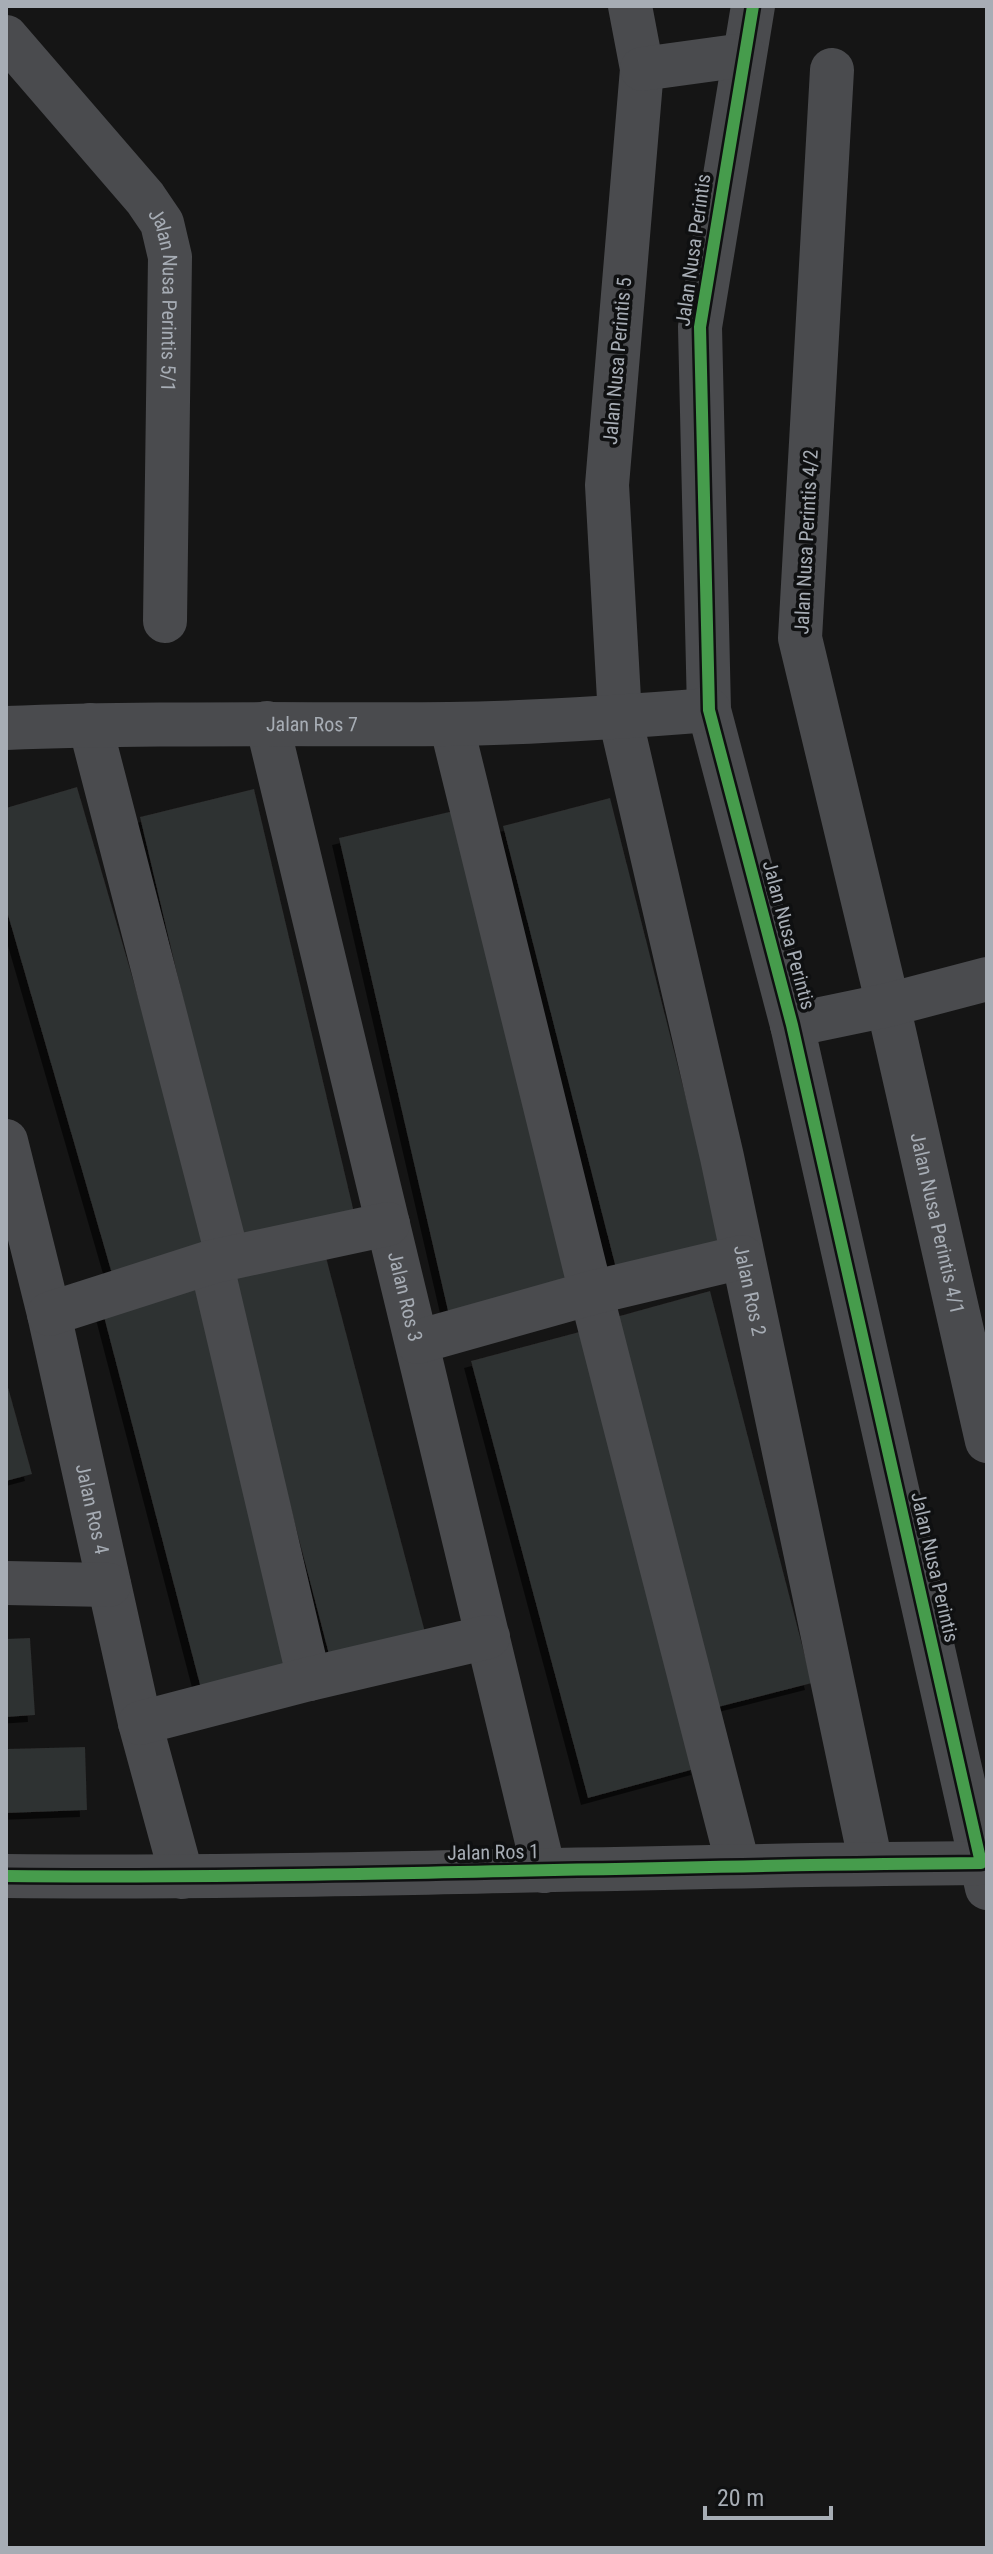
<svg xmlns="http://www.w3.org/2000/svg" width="993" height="2554" font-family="'Roboto Condensed',sans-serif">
<defs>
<filter id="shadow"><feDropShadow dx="-7" dy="7" stdDeviation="0" flood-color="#0009"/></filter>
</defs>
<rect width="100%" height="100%" fill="#151515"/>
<g fill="#2f3030" filter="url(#shadow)">
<path d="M77 787 213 1254 115 1284 6 908V808Z"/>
<path d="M254 789 356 1221 242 1248 140 817Z"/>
<path d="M610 798 723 1244 617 1272 503 826Z"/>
<path d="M462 809 572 1285 449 1315 339 838Z"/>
<path d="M323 1246 426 1636 331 1662 229 1271Z"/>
<path d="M195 1280 297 1670 203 1696 101 1305Z"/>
<path d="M710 1291 812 1683 718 1707 616 1317Z"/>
<path d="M583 1331 698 1768 588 1798 471 1361Z"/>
<path d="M6 1380 32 1474 6 1481Z"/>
<path d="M30 1638 35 1715 6 1717V1639Z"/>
<path d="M85 1747 87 1810 6 1813V1749Z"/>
</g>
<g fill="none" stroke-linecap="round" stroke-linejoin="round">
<g stroke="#4a4b4e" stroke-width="44">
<path id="s1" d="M630 6 642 69 607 485 620 717 722 1157 871 1864"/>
<path d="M753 6 700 327 709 710 792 1025 987 1888"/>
<path id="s2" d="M6 37 145 198 162 223 170 257 165 621"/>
<path d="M642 69 744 55"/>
<path id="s3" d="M832 70 800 638 888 1005 987 1441"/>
<path id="s4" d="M267 723 544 1871"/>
<path d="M451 724 591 1293 738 1865"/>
<path d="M90 725 228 1258"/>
<path id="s5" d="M6 728C154 722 301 725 449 724 535 723 622 717 709 710"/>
<path d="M792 1025 888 1005 987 979"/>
<path id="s6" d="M6 1141 49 1314 140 1723 182 1877"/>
<path d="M211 1262 309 1679"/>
<path d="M49 1314 211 1262 388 1224"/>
<path d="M417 1342 591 1293 742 1257"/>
<path d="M6 1583 109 1585"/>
<path d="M140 1723 309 1679 488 1637"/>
<path d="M6 1876C331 1879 656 1865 981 1863"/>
</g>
<defs>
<path id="cycleway" d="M6 1876C331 1879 656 1865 981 1863L792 1025 709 710 700 327 753 6"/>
</defs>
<use href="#cycleway" stroke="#0f1011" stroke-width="17"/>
<use href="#cycleway" stroke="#469c4c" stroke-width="12"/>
</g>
<g text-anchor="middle" stroke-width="7" stroke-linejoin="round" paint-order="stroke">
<g font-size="20" fill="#a7adb5" stroke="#0f1011">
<text transform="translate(693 250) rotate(-82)" y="7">Jalan Nusa Perintis</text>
<text dy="7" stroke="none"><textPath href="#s2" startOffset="320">Jalan Nusa Perintis 5/1</textPath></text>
<text transform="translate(617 361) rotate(-85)" y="7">Jalan Nusa Perintis 5</text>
<text transform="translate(806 542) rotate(-87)" y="7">Jalan Nusa Perintis 4/2</text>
<text dy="7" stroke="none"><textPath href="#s5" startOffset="306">Jalan Ros 7</textPath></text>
<text transform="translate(789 935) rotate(75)" y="7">Jalan Nusa Perintis</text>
<text dy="7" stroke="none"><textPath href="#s3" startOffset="1170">Jalan Nusa Perintis 4/1</textPath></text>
<text dy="7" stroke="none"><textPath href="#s1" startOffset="1302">Jalan Ros 2</textPath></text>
<text dy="7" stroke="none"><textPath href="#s4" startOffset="590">Jalan Ros 3</textPath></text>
<text dy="7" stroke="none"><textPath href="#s6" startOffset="378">Jalan Ros 4</textPath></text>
<text transform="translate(935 1567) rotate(77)" y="7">Jalan Nusa Perintis</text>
<text transform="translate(493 1852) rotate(-1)" y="7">Jalan Ros 1</text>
</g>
</g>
<rect width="993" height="2554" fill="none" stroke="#a7adb5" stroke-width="16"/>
<path d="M705 2506v12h126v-12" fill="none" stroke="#a7adb5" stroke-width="4"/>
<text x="717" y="2506" font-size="24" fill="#a7adb5" stroke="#0f1011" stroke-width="6" paint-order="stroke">20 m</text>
</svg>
